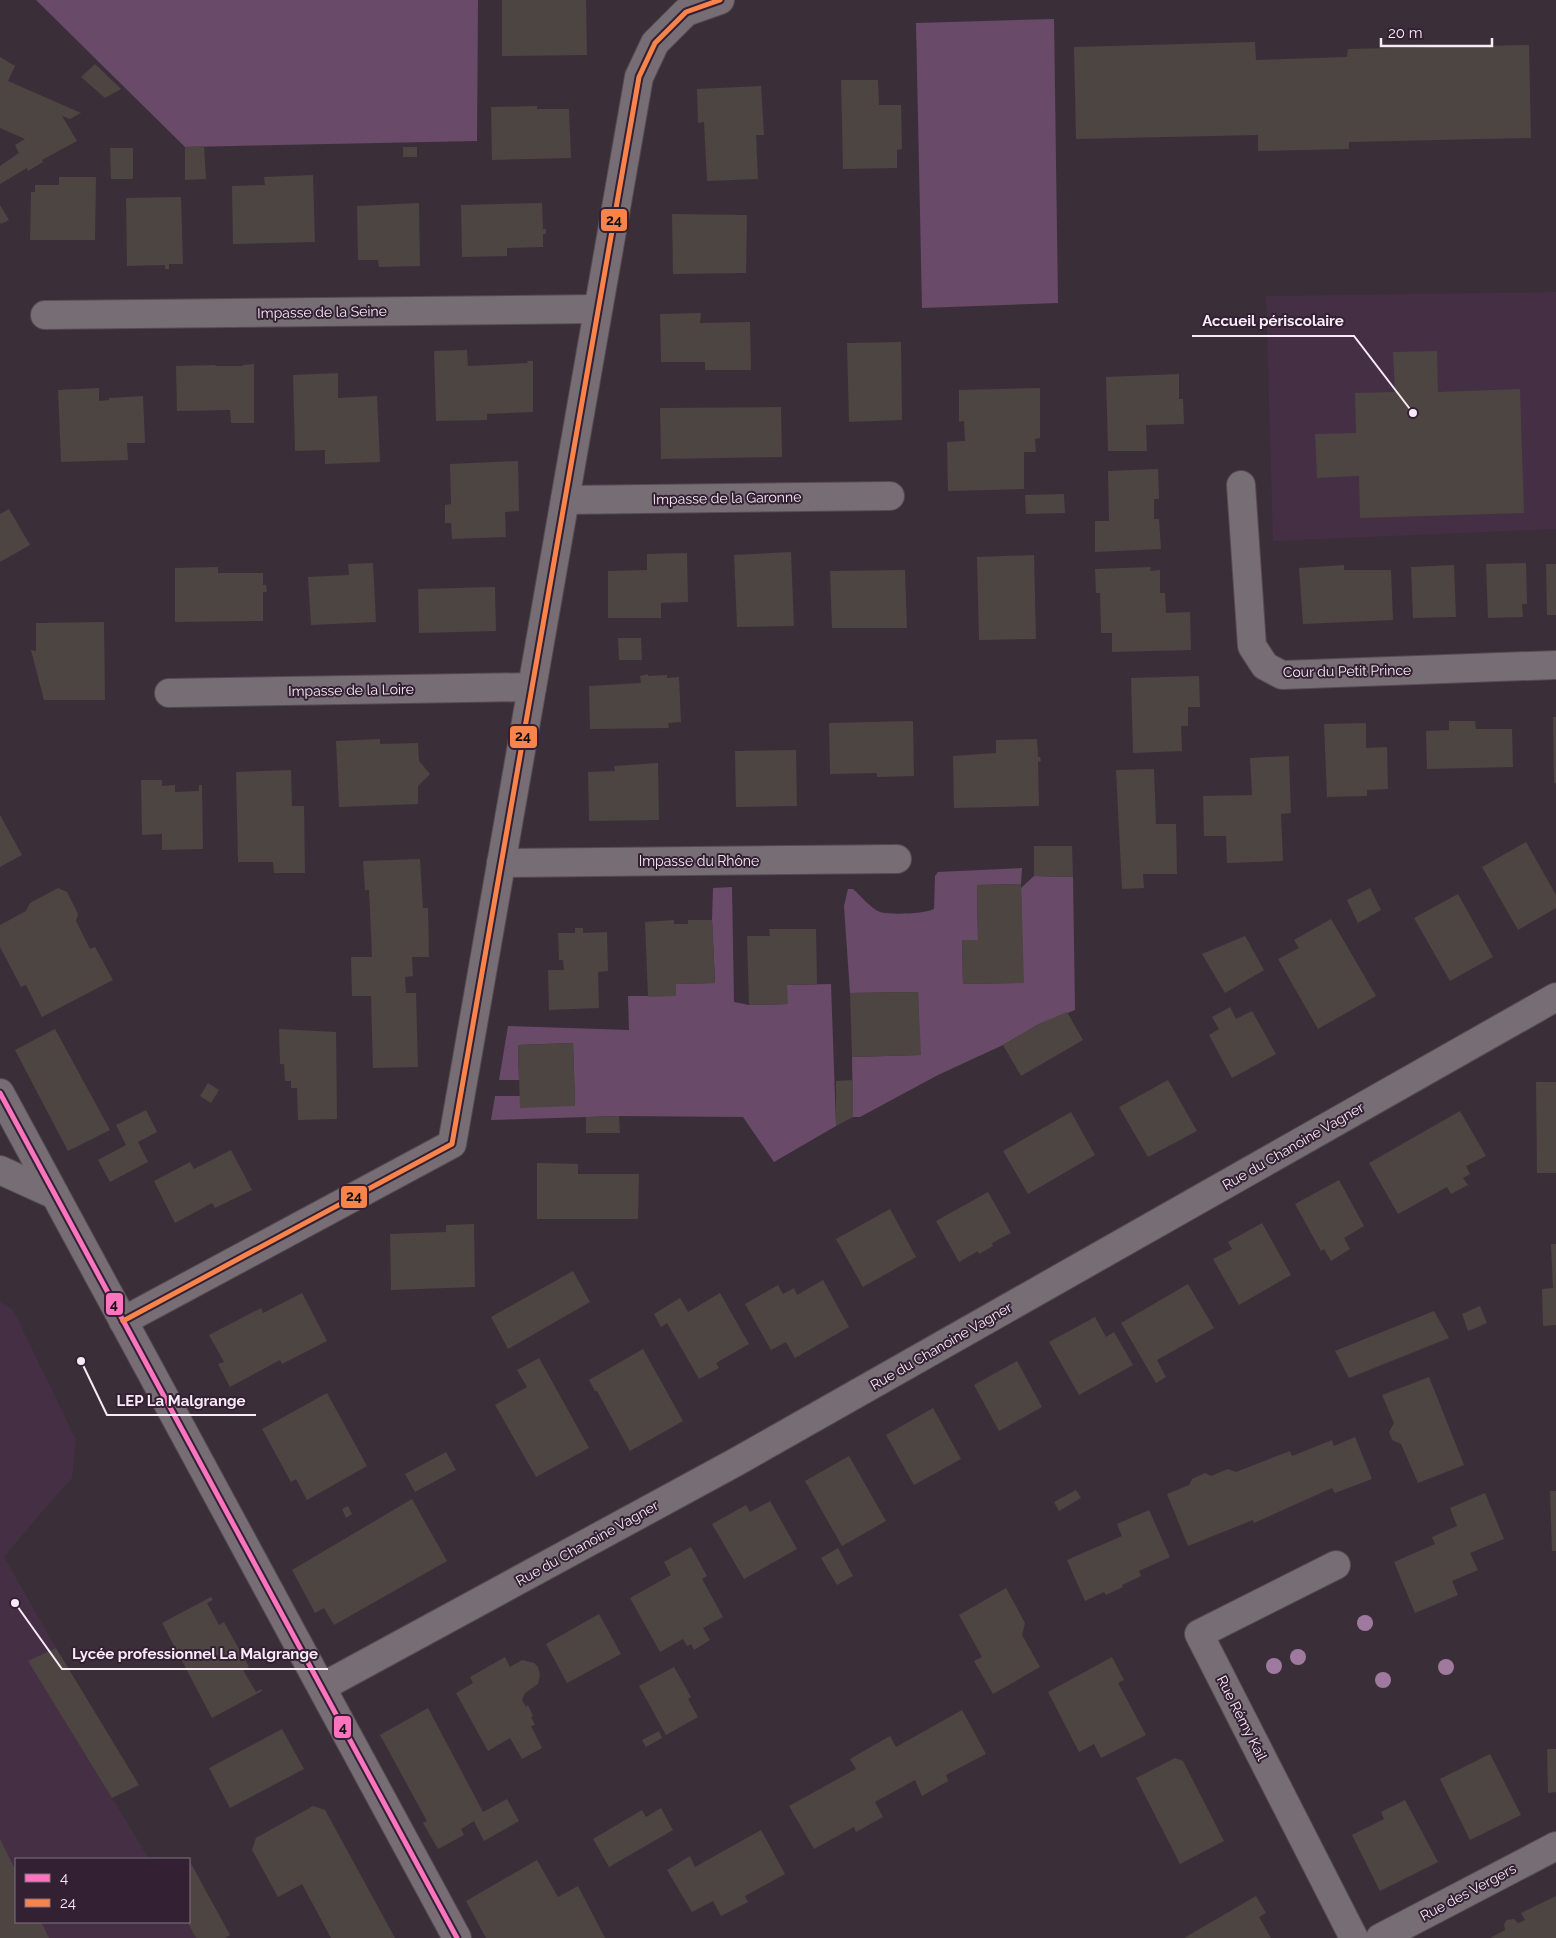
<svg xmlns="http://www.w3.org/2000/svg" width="1556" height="1938" font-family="Raleway,sans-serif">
<rect width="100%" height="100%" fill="#3a2f39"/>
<g fill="#452f44">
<path d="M1556 292V529L1273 541 1266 296Z"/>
<path d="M0 1302 13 1310 76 1440 72 1478 49 1503 4 1557 56 1648 29 1661 149 1859H16V1922H186L196 1938H0Z"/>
</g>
<g fill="#6a4a69">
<path d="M36 0H478L477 141 185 147Z"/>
<path d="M1054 19 1058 303 922 308 916 23Z"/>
<path d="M1022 868 1021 884 977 885 978 940 962 941 963 984 1023 983 1021 888 1034 876 1073 877 1075 1010 1039 1024 1003 1045 938 1075 860 1117H853L852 1057 920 1055 918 992 850 993 844 906 848 889H853C861 896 870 908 880 912 890 915 925 914 934 909L935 876 938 872Z"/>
<path d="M732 887 734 1002 749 1005 787 1004V985L831 984 836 1126 774 1162 743 1117 619 1116 491 1120 495 1096H520L575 1105 573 1043 518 1045 519 1080H499L508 1026 629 1030 628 996H676V984L715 983 712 920 713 888Z"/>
</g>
<g fill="#4d4541">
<path d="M502 0H586L587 55 502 56Z"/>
<path d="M1255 42 1256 60 1347 57 1348 49 1529 45 1531 138 1349 142V149L1258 151V135L1076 139 1074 47Z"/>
<path d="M0 57 15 66 8 81 81 113 70 119 62 116 77 141 42 160 43 162 28 171 27 168 0 184V166L19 153 15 145 25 139 0 128Z"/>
<path d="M95 64 121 89 105 98 81 77Z"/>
<path d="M841 80H878L879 105H901L902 149 897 150V168L843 169Z"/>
<path d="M761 86 764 135H756L758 179 707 181 704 122 698 123 697 89Z"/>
<path d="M537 106V109H569L571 158 492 160 491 107Z"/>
<path d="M204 146 206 179 185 180V147Z"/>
<rect x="403" y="147" width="14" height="10"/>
<path d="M110 148H133V179H111Z"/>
<path d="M313 175 315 242 233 244 232 186 265 185 264 177Z"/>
<path d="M59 177H96L95 240H30L31 192H35V185H59Z"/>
<path d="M181 197 183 264H169V269H165V265L127 266 126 198Z"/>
<path d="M419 203 420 266 379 267 378 260H358L357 206Z"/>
<path d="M542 203 543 229H546V234H543V247L507 248V256L462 257 461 205Z"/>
<path d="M0 205 9 220 1 224 0 222Z"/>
<path d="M672 214 747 215 746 273 673 274Z"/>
<path d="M701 313 700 323 750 322 751 370H705V362H661L660 314Z"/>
<path d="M901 342 902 420 849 422 847 343Z"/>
<path d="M467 350 468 366 528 363 527 361H533V412L487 414V420L436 421 434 351Z"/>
<path d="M1437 351 1438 392 1520 389 1524 513 1360 518 1359 476 1317 478 1315 434 1356 433 1355 393 1395 392 1393 352Z"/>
<path d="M254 364V423H231L230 410 177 411 176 366 215 365 216 366H243V365Z"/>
<path d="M338 373V398L377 396 380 462 325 464V450L295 451 293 375Z"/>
<path d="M1179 374V399H1183L1184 424 1146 425 1147 451H1108L1106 377Z"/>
<path d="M99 388V401L109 400V398L143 396 145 443H127L128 460 61 462 58 390Z"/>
<path d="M1040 388V438L1035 439 1036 452H1024V489L948 491 947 442 965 441 964 421 959 422V390Z"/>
<path d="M781 407 782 457 661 459 660 408Z"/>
<path d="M518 461 519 511 505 512 506 537 452 539 451 523H445V505L451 504 450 464Z"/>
<path d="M1158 469 1159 499H1154V519H1159L1161 549 1095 552V521H1109L1108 471Z"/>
<path d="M1064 494 1065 513 1026 514 1025 495Z"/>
<path d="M9 509 30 545 0 562V514Z"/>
<path d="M791 552 794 626 737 627 734 555Z"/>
<path d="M687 553 688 602 661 603V618H608V571L647 570V554Z"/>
<path d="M1034 555 1036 639 979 640 977 557Z"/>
<path d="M373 563 376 622 311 625 308 577 349 575 348 564Z"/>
<path d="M1526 563 1527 604H1522L1523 617 1488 618 1486 564Z"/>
<path d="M1546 564H1556V615H1547Z"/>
<path d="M1344 565V570H1391L1393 620 1303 624 1299 568Z"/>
<path d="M1454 565 1456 617 1413 618 1411 567Z"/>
<path d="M218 567V573H263V585H266L267 592H263V621L175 622V568Z"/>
<path d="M1151 567 1150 571 1160 570V593H1165L1166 613 1190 612 1191 650 1112 652V633H1101L1100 593H1096L1095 569Z"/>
<path d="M905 570 907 628H832L830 571Z"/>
<path d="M495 587 496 631 419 633 418 589Z"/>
<path d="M104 622 105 700H44L31 650 36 651V623Z"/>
<path d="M618 638H641L642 660H619Z"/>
<path d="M648 674V676L667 675V678L679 677 681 722 668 723 669 728 590 729 589 686 641 683 640 676Z"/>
<path d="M1199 676 1200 707H1188V726H1181L1182 751 1133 753 1131 678Z"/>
<path d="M1553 717H1556V783H1554Z"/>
<path d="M913 721 914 776 877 777V773L830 774 829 723Z"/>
<path d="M1449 721H1475L1476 729H1512L1513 767 1427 769 1426 731 1449 730Z"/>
<path d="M1366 723V748L1387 747 1388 789 1367 790V796L1327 797 1324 724Z"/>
<path d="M380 739V744L418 743 419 761 430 774 418 786V804L339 807 336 741Z"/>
<path d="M1037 739 1038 757H1040L1041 761 1038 762 1039 806 954 808 953 756 996 753V740Z"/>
<path d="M796 750 797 806 736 807 735 751Z"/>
<path d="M1289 756 1291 813 1281 814 1283 861 1227 863 1226 836H1204L1203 796 1252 795 1250 758Z"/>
<path d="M658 763 659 820 589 821 588 772 615 771 614 766Z"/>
<path d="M1154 769 1156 824H1176L1177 874H1143L1144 888 1122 889 1116 770Z"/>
<path d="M291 770 292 806H304L305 873H274L273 862H238L236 772Z"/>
<path d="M141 780H162V786L175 785V792L199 791V785H202L203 849 162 850V834L142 835Z"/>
<path d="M0 815 22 855 0 867Z"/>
<path d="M1526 842 1556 895V908L1518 930 1482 867Z"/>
<path d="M1034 846H1072L1073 877 1034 876Z"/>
<path d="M420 859 423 908H428L429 957H412L413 976 405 977 406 993H416L418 1067 373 1068 371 996H352L351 957H372L369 890H365L363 861Z"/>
<path d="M1021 884 1024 983 963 984 962 940H978L977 885Z"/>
<path d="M58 888 67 892 78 914 76 921 90 949 95 947 113 980 42 1017 26 985 21 987 0 947V925L26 911 30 903Z"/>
<path d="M1370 888 1381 910 1358 923 1347 900Z"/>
<path d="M1458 894 1493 957 1450 981 1414 918Z"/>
<path d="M1331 919 1376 996 1318 1029 1278 959 1299 948 1294 940Z"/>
<path d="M674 920V924H688V920H712L715 983 676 984V996L648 997 645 922Z"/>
<path d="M575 928H583V933L607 932 608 971 598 972 599 1008 549 1010 548 970H564L563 960H559L558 933H575Z"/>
<path d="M769 929H816L817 984 787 985 788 1004 749 1005 747 936H770Z"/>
<path d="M1245 936 1264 970 1225 993 1202 954Z"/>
<path d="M918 992 921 1055 852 1057 850 993Z"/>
<path d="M1230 1007 1236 1019 1252 1011 1276 1054 1232 1078 1209 1035 1219 1029 1212 1017Z"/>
<path d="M1067 1012 1083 1040 1021 1076 1003 1045 1039 1024Z"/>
<path d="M55 1029 110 1130 68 1151 15 1050Z"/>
<path d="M279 1029 336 1032 337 1119 298 1120 297 1088H291V1081H285L284 1064H280Z"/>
<path d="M573 1043 575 1106 520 1108 518 1045Z"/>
<path d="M853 1080V1117L836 1126V1081Z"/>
<path d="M1168 1080 1197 1131 1148 1157 1119 1107Z"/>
<path d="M1536 1082H1556V1173H1537Z"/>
<path d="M208 1083 219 1090 211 1103 200 1096Z"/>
<path d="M146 1110 157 1132 138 1142 148 1162 110 1182 98 1160 126 1145 116 1125Z"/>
<path d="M1460 1111 1486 1156 1466 1166 1470 1174 1463 1178 1468 1185 1451 1194 1447 1187 1398 1214 1369 1163Z"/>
<path d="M1071 1112 1095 1155 1028 1194 1003 1151Z"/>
<path d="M619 1116 620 1133H586V1117Z"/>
<path d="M231 1150 252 1190 215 1208 212 1203 175 1223 154 1181 190 1162 194 1169Z"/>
<path d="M537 1163 578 1164V1174H639L638 1219H537Z"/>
<path d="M1339 1180 1364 1226 1344 1238 1350 1249 1331 1261 1324 1249 1321 1251 1295 1204Z"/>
<path d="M988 1192 1011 1233 992 1243 993 1246 979 1254 978 1251 959 1262 936 1221Z"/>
<path d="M890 1209 916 1257 863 1287 836 1239Z"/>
<path d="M1262 1223 1291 1275 1239 1305 1213 1259 1232 1249 1228 1242Z"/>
<path d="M474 1224 475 1287 391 1290 390 1234 446 1232V1225Z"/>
<path d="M1551 1244H1556V1325L1543 1326 1542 1289 1553 1288Z"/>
<path d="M573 1271 590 1302 508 1349 491 1317Z"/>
<path d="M823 1280 849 1327 795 1358 786 1342 771 1350 745 1304 778 1285 783 1294 794 1288 797 1295Z"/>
<path d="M1188 1284 1214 1328 1157 1360 1166 1377 1156 1383 1121 1323Z"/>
<path d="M302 1293 327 1341 282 1364 280 1360 230 1387 218 1364 224 1362 209 1335 261 1308 263 1313Z"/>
<path d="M720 1293 749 1344 716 1363 719 1368 699 1379 667 1323 661 1327 654 1314 680 1298 688 1312Z"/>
<path d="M1480 1306 1487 1323 1468 1331 1462 1314Z"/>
<path d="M1434 1311 1449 1338 1349 1378 1335 1351Z"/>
<path d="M1095 1317 1106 1337 1114 1332 1133 1365 1079 1395 1049 1342Z"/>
<path d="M643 1349 683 1421 630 1451 597 1391H595L589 1380Z"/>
<path d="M539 1358 589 1448 536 1477 495 1405 527 1387 517 1370Z"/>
<path d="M1017 1361 1042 1407 999 1431 974 1385Z"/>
<path d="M1429 1377 1464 1465 1418 1483 1401 1444 1392 1440 1389 1432 1394 1423 1382 1395Z"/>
<path d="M327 1393 367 1466 307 1500 296 1479 291 1482 262 1429Z"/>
<path d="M933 1408 961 1459 914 1485 886 1435Z"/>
<path d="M1355 1437 1372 1479 1335 1493 1332 1488 1254 1523 1253 1520 1188 1546 1167 1494 1189 1485 1192 1479 1205 1473 1211 1476 1228 1469 1236 1472 1290 1451 1292 1456 1332 1440 1334 1446Z"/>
<path d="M446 1452 456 1470 415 1492 405 1474Z"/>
<path d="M849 1456 886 1521 842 1546 805 1481Z"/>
<path d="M1076 1490 1081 1498 1059 1511 1054 1502Z"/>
<path d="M1550 1491H1556V1551H1552Z"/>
<path d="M1485 1493 1504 1539 1470 1553 1478 1570 1452 1581 1458 1595 1415 1613 1394 1562 1435 1544 1432 1537 1457 1526 1450 1508Z"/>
<path d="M412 1499 447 1561 334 1625 324 1608 315 1613 292 1570Z"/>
<path d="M770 1501 797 1549 744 1579 712 1524 746 1505 750 1512Z"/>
<path d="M348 1506 352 1514 346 1518 342 1509Z"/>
<path d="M1149 1510 1170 1557 1139 1571 1141 1576 1122 1585 1123 1587 1106 1595 1104 1592 1085 1601 1067 1560 1122 1536 1117 1524Z"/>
<path d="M691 1547 707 1576 702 1579 723 1617 703 1628 710 1640 694 1650 691 1644 687 1646 683 1639 660 1652 630 1598 671 1575 664 1562Z"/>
<path d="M838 1548 853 1576 837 1585 821 1558Z"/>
<path d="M1006 1588 1025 1623 1022 1635 1040 1667 993 1694 974 1661 982 1657 959 1615Z"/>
<path d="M211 1597 213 1600 207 1603 219 1625 224 1622 249 1667 243 1670 256 1692 261 1689 262 1691 212 1718 162 1623Z"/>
<path d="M599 1614 621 1654 567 1683 546 1644Z"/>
<path d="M56 1648 139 1785 112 1798 28 1661Z"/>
<path d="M505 1657 510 1667 522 1660 534 1663 538 1667 540 1675 538 1684 525 1693 522 1700 526 1707 528 1705 533 1716 531 1717 535 1725 531 1726 542 1748 522 1759 510 1738 488 1751 456 1693 473 1683 470 1677Z"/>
<path d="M1112 1657 1124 1680 1118 1683 1146 1735 1101 1758 1094 1744 1079 1752 1048 1692Z"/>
<path d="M674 1667 691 1697 688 1699 698 1717 666 1735 639 1686Z"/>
<path d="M428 1708 483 1812 507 1799 519 1821 484 1841 474 1821 461 1829 464 1835 438 1849 423 1823 427 1821 380 1735Z"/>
<path d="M962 1710 986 1754 946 1775 948 1781 922 1796 915 1780 875 1802 883 1817 856 1832 854 1827 814 1849 789 1806 856 1769 850 1759 869 1748 890 1736 896 1747Z"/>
<path d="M282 1729 304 1769 230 1808 209 1768Z"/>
<path d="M659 1731 662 1738 646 1747 642 1740Z"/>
<path d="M1547 1749H1556V1792L1548 1793Z"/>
<path d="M1490 1754 1521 1815 1470 1840 1440 1779Z"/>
<path d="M1175 1758 1183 1761 1224 1841 1180 1864 1136 1778Z"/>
<path d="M1405 1800 1438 1862 1380 1891 1352 1835 1384 1819 1381 1812Z"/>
<path d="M313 1806 325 1810 395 1938H331L302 1884 278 1897 252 1850 256 1838Z"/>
<path d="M661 1808 673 1830 609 1867 593 1839 642 1810 646 1817Z"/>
<path d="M761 1830 785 1874 745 1896 748 1902 721 1916 713 1901 692 1912 667 1870 690 1856 695 1867Z"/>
<path d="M0 1839 16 1871V1922H41L49 1938H0Z"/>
<path d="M189 1860 230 1935 225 1938H196L187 1922H189Z"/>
<path d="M537 1860 558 1897 578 1886 605 1938H486L466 1901Z"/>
<path d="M1256 1896 1266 1913 1259 1917 1271 1938H1184Z"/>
<path d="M1556 1896V1938H1490L1505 1930 1504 1924 1507 1920 1514 1919 1518 1923 1525 1920 1521 1913Z"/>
</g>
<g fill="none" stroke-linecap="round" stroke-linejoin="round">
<defs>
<g id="minor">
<path d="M45 315 598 309"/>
<path d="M1241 485 1252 646 1265 666 1282 675 1556 665"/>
<path d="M565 500 890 496"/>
<path d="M169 693 532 687"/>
<path d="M501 863 897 859"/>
<path d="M0 1093 457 1938"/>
<path d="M0 1170 55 1195"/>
<path d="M123 1321 452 1144 639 77 655 43 686 12 720 0"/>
<path d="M1336 1565 1199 1634 1354 1938"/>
<path d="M322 1687 736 1462 1556 997"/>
<path d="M1380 1938 1556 1846"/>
</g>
</defs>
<use href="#minor" stroke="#544b53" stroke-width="30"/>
<use href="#minor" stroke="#766d75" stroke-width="28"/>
<defs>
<path id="bus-1" d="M0 1093 457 1938"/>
<path id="bus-2" d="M123 1321 452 1144 639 77 655 43 686 12 720 0"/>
</defs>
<use href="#bus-1" stroke="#332133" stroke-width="9"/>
<use href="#bus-2" stroke="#332133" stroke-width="9"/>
<use href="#bus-1" stroke="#fc73be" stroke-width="5"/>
<use href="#bus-2" stroke="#f8844c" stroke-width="5"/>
</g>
<g fill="#a07a9e">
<circle cx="1365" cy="1623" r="8"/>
<circle cx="1298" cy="1657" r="8"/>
<circle cx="1274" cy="1666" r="8"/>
<circle cx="1446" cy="1667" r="8"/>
<circle cx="1383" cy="1680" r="8"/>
</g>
<g text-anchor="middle" stroke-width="4" stroke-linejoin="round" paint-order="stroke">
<g font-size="14" fill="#f8ebf7" stroke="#332133">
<text transform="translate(322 312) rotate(-1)" y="5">Impasse de la Seine</text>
<text transform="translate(727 498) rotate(-1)" y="5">Impasse de la Garonne</text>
<text transform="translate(1347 671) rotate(-1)" y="5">Cour du Petit Prince</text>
<text transform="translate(351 690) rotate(-1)" y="5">Impasse de la Loire</text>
<text x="699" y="866">Impasse du Rhône</text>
<text transform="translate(1293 1146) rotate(-30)" y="5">Rue du Chanoine Vagner</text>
<text transform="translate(941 1346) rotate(-30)" y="5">Rue du Chanoine Vagner</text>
<text transform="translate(587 1543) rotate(-29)" y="5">Rue du Chanoine Vagner</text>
<text transform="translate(1242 1718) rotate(63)" y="5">Rue Rémy Kail</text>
<text transform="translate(1468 1892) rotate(-28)" y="5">Rue des Vergers</text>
</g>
</g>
<path fill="none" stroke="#f8ebf7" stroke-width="2" d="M1413 413L1354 336H1192M81 1361L107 1415H256M15 1603L62 1669H328"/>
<g fill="#f8ebf7" stroke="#332133" stroke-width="2">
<circle cx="1413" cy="413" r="5"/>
<circle cx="81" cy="1361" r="5"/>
<circle cx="15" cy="1603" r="5"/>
</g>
<g font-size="15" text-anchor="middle" font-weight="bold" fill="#f8ebf7" stroke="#332133" stroke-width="4" stroke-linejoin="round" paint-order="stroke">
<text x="1273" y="326">Accueil périscolaire</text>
<text x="181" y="1406">LEP La Malgrange</text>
<text x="195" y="1659">Lycée professionnel La Malgrange</text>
</g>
<g stroke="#332133" stroke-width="2">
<rect x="600" y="208" width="28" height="24" rx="5" fill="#f8844c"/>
<rect x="509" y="725" width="29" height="24" rx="5" fill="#f8844c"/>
<rect x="340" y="1185" width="28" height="24" rx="5" fill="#f8844c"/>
<rect x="105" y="1292" width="19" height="24" rx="5" fill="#fc73be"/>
<rect x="333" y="1715" width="19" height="24" rx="5" fill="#fc73be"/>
</g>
<g font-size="14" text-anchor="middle" font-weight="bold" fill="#111">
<text x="614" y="225">24</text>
<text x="523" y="741">24</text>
<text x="354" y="1201">24</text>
<text x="114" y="1309">4</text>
<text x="343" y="1732">4</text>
</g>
<rect x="15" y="1858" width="175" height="65" fill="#332133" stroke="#827281"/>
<rect x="25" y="1874" width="25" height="8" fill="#fc73be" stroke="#827281"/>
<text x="60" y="1883" font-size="15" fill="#f8ebf7">4</text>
<rect x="25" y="1899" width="25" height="8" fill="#f8844c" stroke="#827281"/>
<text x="60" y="1908" font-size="15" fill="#f8ebf7">24</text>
<path d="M1381 38v8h111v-8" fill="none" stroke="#f8ebf7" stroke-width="2.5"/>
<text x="1388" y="38" font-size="15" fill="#f8ebf7" stroke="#332133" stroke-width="4" paint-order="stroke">20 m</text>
</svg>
